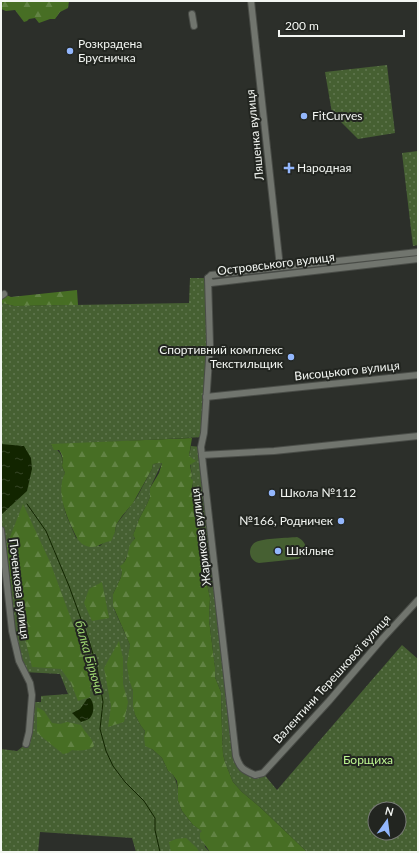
<svg xmlns="http://www.w3.org/2000/svg" width="419" height="853" font-family="Lato,sans-serif">
<defs>
<pattern id="green-dots" width="8" height="8" patternUnits="userSpaceOnUse"><rect width="8" height="8" fill="#466032"/><path d="M2 2h.1M6 6h.1" fill="none" stroke="#617750" stroke-width="1.8" stroke-linecap="round"/></pattern>
<pattern id="forest-firs" width="22" height="20" patternUnits="userSpaceOnUse"><rect width="22" height="20" fill="#476e24"/><path d="M5 1l3.5 6h-7zM16 11l3.5 6h-7z" fill="#628344"/></pattern>
<pattern id="water-ripples" width="26" height="14" patternUnits="userSpaceOnUse"><rect width="26" height="14" fill="#122500"/><path d="M2 4q2-2 4 0t4 0M15 11q2-2 4 0t4 0" fill="none" stroke="#354526"/></pattern>
</defs>
<rect width="100%" height="100%" fill="#2c2f2a"/>
<g fill="url(#green-dots)" fill-rule="evenodd">
<path d="M387 65 395 133 358 139 332 113 325 72Z"/>
<path d="M418 151V245L413 246 402 153Z"/>
<path d="M190 278H208L209 326 204 437 51 445C59 451 64 455 62 466L65 473C62 488 61 502 67 517 70 524 73 531 76 538L100 546 115 532 116 525 137 497 152 469 153 464 162 463 150 488V497L147 504 139 519 133 535 135 537 123 565 121 577 113 594 114 609 130 645 128 670 133 691 135 715 141 726 145 731 144 736 152 749 162 758 168 771 173 775 176 781 178 789V801L182 811 193 825 203 831 205 847 210 852H136L132 838 40 832 38 852H1V749L17 751 26 744 32 702H41V696L68 694 60 674 24 672 19 661 1 530V303L14 306 189 303Z"/>
<path d="M191 446 201 447 238 763 255 775 263 773 277 790 402 645 418 659V852H307L261 808 242 792 233 782 225 762 223 754 222 731 221 692 215 677V667L209 620 210 598 206 579V565L202 548 200 543 197 507 192 491 193 486 191 479 192 475 189 456ZM375 809H399V833H375Z"/>
</g>
<g fill="url(#forest-firs)">
<path d="M69 1 68 8 60 12 55 19H50L39 23 35 18 29 19 27 21 24 22 15 10 6 11 1 9V2L4 1Z"/>
<path d="M77 290 78 305 14 306 1 303V296L4 294 11 297Z"/>
<path d="M192 438 189 456 196 461 190 465 192 475 191 479 193 480 192 491 197 507V520L202 540 200 544 202 548 206 565V579L210 598 209 620 215 667V677L221 692 222 731 223 754 225 762 233 782 242 792 261 808 307 852H210L200 838V833L202 831 193 825 182 811 178 801V789L177 781 173 775 168 771 162 758 152 749 145 746 144 736 145 731 141 726 135 715 133 706V691L129 679 127 664 130 645 113 606V594L121 577 122 570 120 566C126 563 127 555 129 549 129 545 133 541 135 538L133 535 139 519 147 504 150 497V488L159 473 162 463 153 464 152 469 133 503 122 516 116 525 115 532 111 541C101 542 96 551 84 545 77 541 76 536 73 530 65 513 56 491 65 473L62 466C63 460 63 456 59 450H54L51 444Z"/>
<path d="M23 504 50 562 91 673 90 697 78 701 71 683 61 669 32 667 8 567 6 547Z"/>
<path d="M102 582 109 618 92 621 84 603 89 589Z"/>
<path d="M119 641 123 658V684L128 702 124 722 108 727 111 706 104 668Z"/>
<path d="M37 707 44 711 52 723 60 724 67 722 81 725C85 733 92 737 94 746 88 751 80 751 72 750L68 753 63 754 37 733Z"/>
<path d="M186 838 197 848 199 852H171L169 842 176 839Z"/>
</g>
<path fill="#466032" d="M297 537C308 542 309 553 298 559L259 563C254 562 250 558 250 552 250 548 252 544 256 542 264 538 287 538 297 537Z"/>
<g fill="url(#water-ripples)">
<path d="M1 444 24 446 31 458 32 469 27 491 1 515Z"/>
<path d="M90 698C94 703 95 712 90 718 88 720 83 721 81 722L72 713 80 709 87 699Z"/>
</g>
<g fill="none" stroke-linecap="round" stroke-linejoin="round">
<path stroke="#122500" stroke-width="1" d="M27 504 46 531 69 586 89 641 97 667 103 702 100 729 106 751 113 766 125 782 144 801 155 818V830L160 852"/>
<defs>
<g id="minor">
<path d="M251 1 280 267"/>
<path d="M192 14 194 26"/>
<path d="M208 278 210 345 204 433 201 447 236 756C240 769 244 770 255 775L263 773 329 701 383 638 418 600"/>
<path d="M208 278 211 283 418 259"/>
<path d="M208 278 211 275 418 252"/>
<path d="M1 296 4 294"/>
<path d="M206 397 418 375"/>
<path d="M202 455 274 451 418 436"/>
<path d="M1 530 12 631 19 661 30 683 32 695 29 732 26 744"/>
</g>
</defs>
<use href="#minor" stroke="#4a4d48" stroke-width="8"/>
<use href="#minor" stroke="#71756e" stroke-width="6"/>
</g>
<g fill="#93b7fd" stroke="#222520" stroke-width="1.5">
<circle cx="70" cy="51" r="4"/>
<circle cx="304" cy="116" r="4"/>
<path d="M287 162h4v4h4v4h-4v4h-4v-4h-4v-4h4z"/>
<circle cx="291" cy="357" r="4"/>
<circle cx="272" cy="493" r="4"/>
<circle cx="341" cy="521" r="4"/>
<circle cx="278" cy="551" r="4"/>
</g>
<g text-anchor="middle" stroke-width="4" stroke-linejoin="round" paint-order="stroke">
<g font-size="12" fill="#f3f6f2" stroke="#222520" text-anchor="start">
<text x="78" y="48">Розкрадена<tspan x="78" dy="14">Брусничка</tspan></text>
<text x="312" y="120">FitCurves</text>
<text x="297" y="172">Народная</text>
<text x="283" y="354" text-anchor="end">Спортивний комплекс<tspan x="283" dy="14">Текстильщик</tspan></text>
<text x="280" y="497">Школа №112</text>
<text x="333" y="525" text-anchor="end">№166, Родничек</text>
<text x="286" y="555">Шкільне</text>
</g>
<g font-size="12" fill="#f3f6f2" stroke="#222520">
<text transform="translate(255 135) rotate(-96)" y="4">Ляшенка вулиця</text>
<text transform="translate(276 264) rotate(-7)" y="4">Островського вулиця</text>
<text transform="translate(347 371) rotate(-6)" y="4">Висоцького вулиця</text>
<text transform="translate(201 537) rotate(-97)" y="4">Жарикова вулиця</text>
<text transform="translate(19 589) rotate(83)" y="4">Поченкова вулиця</text>
<text transform="translate(332 679) rotate(-48)" y="4">Валентини Терешкової вулиця</text>
</g>
<g font-size="12" fill="#bdf591" stroke="#222520">
<text x="368" y="764">Борщиха</text>
</g>
<g font-size="13" font-style="italic" fill="#9cd370" stroke="#222520">
<text transform="translate(90 657) rotate(74)" y="5">балка Бірюча</text>
</g>
</g>
<rect width="419" height="853" fill="none" stroke="#f3f6f2" stroke-width="4"/>
<g transform="translate(387 821) rotate(14)"><circle r="19" fill="#222520" stroke="#767974"/>
<path d="M0-3L7 15L0 10L-7 15Z" fill="#93b7fd"/>
<text y="-6" font-size="11" font-weight="bold" text-anchor="middle" fill="#f3f6f2">N</text>
</g>
<path d="M279 30v6h125v-6" fill="none" stroke="#f3f6f2" stroke-width="2"/>
<text x="285" y="30" font-size="12" fill="#f3f6f2" stroke="#222520" stroke-width="3" paint-order="stroke">200 m</text>
</svg>
